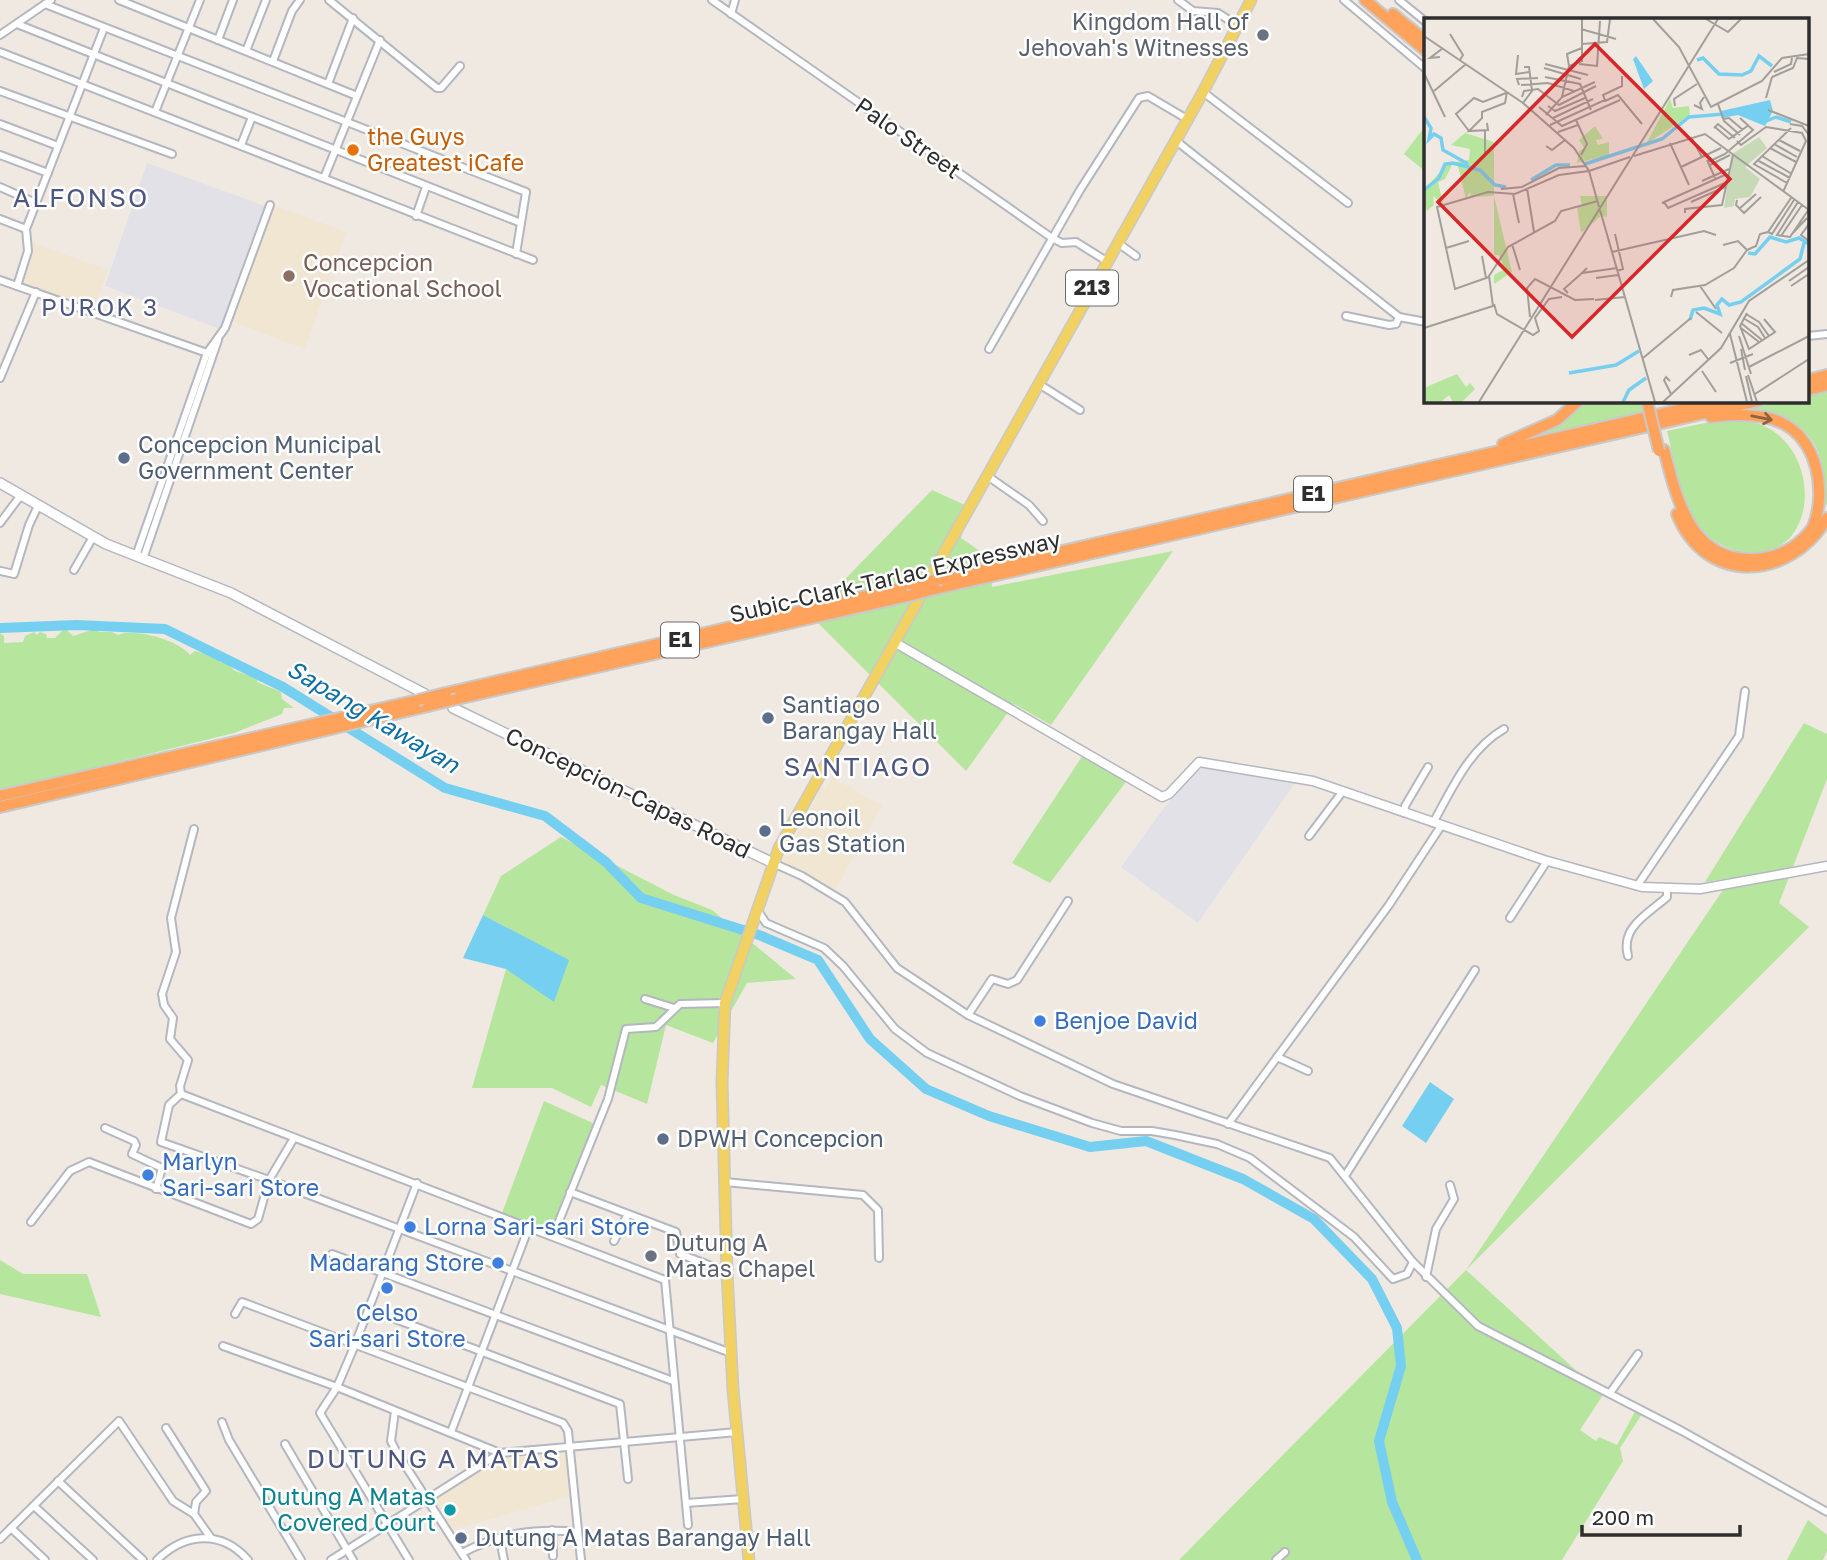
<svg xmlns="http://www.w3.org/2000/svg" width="1827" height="1560" font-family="'Golos Text',sans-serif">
<rect width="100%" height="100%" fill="#efe9e1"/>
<g fill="#e3e1e8">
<path d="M147 163 265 206 220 329 105 286Z"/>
<path d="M1207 766 1302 773 1198 923 1121 867 1164 808 1192 775Z"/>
</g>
<g fill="#f0e6d1">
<path d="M273 205 346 232 305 349 231 321Z"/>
<path d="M33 243 108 270 93 311 18 284Z"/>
<path d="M832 777 882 806 835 890 782 862 822 787 826 788Z"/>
<path d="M564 1453 568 1455 571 1496 451 1530 435 1505 436 1499 498 1458Z"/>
</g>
<g fill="#b6e59e">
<path d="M1426 125V172L1404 154Z"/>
<path d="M1827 391V504L1825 507C1827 477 1823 436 1790 423 1775 417 1757 414 1742 410L1784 401H1808V395Z"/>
<path d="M1583 401H1642L1645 411 1540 435Z"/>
<path d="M1749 421C1827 437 1823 569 1739 551 1720 547 1703 535 1693 518 1678 492 1674 459 1667 431L1705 423Z"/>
<path d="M932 490 967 506 961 538 990 558 992 587 1173 551 1051 725 1014 704 966 771 810 615Z"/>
<path d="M65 628 73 636 98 628 99 632H112L118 635C133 627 181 641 190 655L195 651 219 658 221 663 226 662 235 671 258 678 257 682 281 692 282 699 294 708H284L282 714 234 733 0 791V633L4 636V643L23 642 25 636 34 632 37 635 40 632 46 634 47 638H55Z"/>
<path d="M1804 723 1827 734V779L1779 903 1809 927 1466 1270 1603 1395 1580 1430 1596 1441 1599 1437 1617 1445 1637 1408 1642 1414 1620 1448 1623 1461 1562 1560H1179L1466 1270 1731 878 1705 882Z"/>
<path d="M1087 749 1131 775 1050 883 1012 863Z"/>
<path d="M561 837 674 895 712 910 796 979 747 983 713 1043 666 1025 647 1104 601 1085 591 1107 552 1088H472L506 969 554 1001 568 960 483 915 501 876Z"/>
<path d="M544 1101 595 1124 551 1232 502 1213Z"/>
<path d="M0 1260 23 1274H87L101 1317 0 1294Z"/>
<path d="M1808 1520 1827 1535V1551L1823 1560H1787Z"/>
</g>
<g fill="#75cff0">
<path d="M483 915 569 960 554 1002 506 969 463 958Z"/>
<path d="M1430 1082 1454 1099 1426 1143 1402 1126Z"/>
</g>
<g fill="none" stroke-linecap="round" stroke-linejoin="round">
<path stroke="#75cff0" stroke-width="10" d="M0 628 77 625 165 629 283 687 445 788 545 816 606 862 641 898 759 935 818 960 870 1039 926 1089 989 1116 1090 1147 1146 1141 1243 1179 1314 1219 1372 1279 1397 1328 1401 1366 1379 1441 1392 1502 1417 1560"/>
<defs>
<g id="minor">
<path d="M119 0 357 96"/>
<path d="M329 0 437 88H441L460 66"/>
<path d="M712 0 1052 238 1062 243 1076 242 1108 262"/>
<path d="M1178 0 1193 11 1218 13 1238 26"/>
<path d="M1344 0 1426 69"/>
<path d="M1399 0 1426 22"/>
<path d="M45 4 526 192 516 254"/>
<path d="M731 14 735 0"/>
<path d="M17 24 521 223"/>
<path d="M0 35 51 0"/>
<path d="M218 40 233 0"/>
<path d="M246 51 266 0"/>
<path d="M0 52 533 260"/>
<path d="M273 61 292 11 300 0"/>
<path d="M328 84 353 18"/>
<path d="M0 91 172 154"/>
<path d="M1203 92 1348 203"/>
<path d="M155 112 200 0"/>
<path d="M0 124 58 146"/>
<path d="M1175 140 1399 317 1396 324 1389 325 1346 316"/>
<path d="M241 145 252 117"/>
<path d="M0 155 48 173"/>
<path d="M324 178 380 40"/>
<path d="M0 187 36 203"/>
<path d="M416 216 426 187"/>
<path d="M0 219 26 229"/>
<path d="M1118 243 1136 256"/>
<path d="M0 280 210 354"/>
<path d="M17 286 28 251 26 229 104 28"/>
<path d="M1399 317 1426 322"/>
<path d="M1808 336 1827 334"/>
<path d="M989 349 1080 190 1139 98 1148 96 1187 119"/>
<path d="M0 378 36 292"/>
<path d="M1039 384 1080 410"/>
<path d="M989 477 1029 505 1043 521"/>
<path d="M0 523 21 495"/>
<path d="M136 556 207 353 225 328 270 205"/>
<path d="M143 559 218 340"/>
<path d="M74 570 93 537"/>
<path d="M1 571 14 574 29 525 38 506"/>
<path d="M1404 813 1405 806 1428 767"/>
<path d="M1433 823C1452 789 1469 749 1504 729"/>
<path d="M1309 836 1343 791"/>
<path d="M773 863 802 876 845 902 897 968 968 1015 1113 1084 1330 1158 1413 1262 1478 1326 1682 1431 1827 1512"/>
<path d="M1637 886 1739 736 1745 691"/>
<path d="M758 911 766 923 824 948 843 966 895 1029 927 1053 1020 1096 1092 1123 1121 1131H1152L1175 1135 1217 1144 1250 1158 1354 1237 1393 1279 1407 1274 1413 1262"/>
<path d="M1510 918 1547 861"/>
<path d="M1628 956C1620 927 1648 914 1667 897V889"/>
<path d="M645 999 674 1008"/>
<path d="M968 1015 992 979 1008 984 1017 980 1068 901"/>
<path d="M1277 1057 1308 1071"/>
<path d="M181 1094 665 1280 688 1525"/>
<path d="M181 1094 180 1086 188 1060 170 1039 173 1018 164 1005 162 994 176 952 171 918 194 829"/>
<path d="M181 1094 169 1105 161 1142 269 1180 294 1138"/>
<path d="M1228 1124 1389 905 1441 826"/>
<path d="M105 1128 134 1141 136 1145 132 1154 162 1168 156 1189"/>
<path d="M1345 1176 1475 970"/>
<path d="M725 1182 863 1195 878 1210 879 1258"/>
<path d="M570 1192 676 1232 680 1254 727 1272"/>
<path d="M31 1222 70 1171 89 1162 251 1224 258 1219 269 1180 731 1353"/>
<path d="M553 1236 608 1099 626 1029 656 1027 680 1004 725 1003"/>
<path d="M614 1241 628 1214"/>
<path d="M332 1254 673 1381"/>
<path d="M1426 1277 1436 1229 1454 1199 1450 1185"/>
<path d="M369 1309 620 1404 628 1479"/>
<path d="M235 1314 242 1302 563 1423 568 1431 581 1560"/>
<path d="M223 1346 337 1387 500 1453 737 1432"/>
<path d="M1610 1393 1638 1354"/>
<path d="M395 1411 391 1441 396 1451 466 1560"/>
<path d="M222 1422 229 1440 301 1560"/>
<path d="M166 1428 206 1491 196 1502 194 1514"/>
<path d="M451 1432 529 1227"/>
<path d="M285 1444 353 1560"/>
<path d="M58 1481 143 1560"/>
<path d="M686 1503 743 1499"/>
<path d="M34 1506 93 1560"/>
<path d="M11 1528 45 1560"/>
<path d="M552 1530 553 1556"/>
<path d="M0 1539 119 1421 173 1501 194 1514 211 1538"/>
<path d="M500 1539 504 1560"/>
<path d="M462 1553C501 1533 535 1528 578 1532"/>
<path d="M157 1560C184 1533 221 1529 248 1560"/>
<path d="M331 1560 500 1453"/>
<path d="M409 1560 320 1413 337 1387 354 1347 417 1183"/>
<path d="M1276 1560 1285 1552"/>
</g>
<path id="tertiary" d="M894 642 1162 797 1169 794 1199 762 1313 781 1544 860 1642 887 1700 889 1827 866"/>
<g id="secondary">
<path d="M0 483 106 544 231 593 425 694"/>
<path d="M453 708 773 863"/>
</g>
<g id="primary">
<path d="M931 576 1203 92 1251 0"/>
<path d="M749 1560 733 1390 727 1272 722 1082 725 1003 779 848 919 599"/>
</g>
<g id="motorway">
<path d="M1365 0 1426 51"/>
<path d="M1393 14 1426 41"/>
<path d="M1808 380 1827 375"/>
<path d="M1808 390 1827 385"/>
<path d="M1503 444 1557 420 1578 401"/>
<path d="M1664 450C1678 504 1693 568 1764 558 1784 555 1802 543 1813 527 1827 492 1818 439 1780 422 1759 413 1734 414 1711 417"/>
<path d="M1677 514C1706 587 1791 580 1827 518"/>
<path d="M941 579 1717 401"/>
<path d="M935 589 1758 401"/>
<path d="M446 693 913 585"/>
<path d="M457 699 908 596"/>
<path d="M0 796 418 700"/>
<path d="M0 807 428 706"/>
</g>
</defs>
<use href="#minor" stroke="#b4b7c1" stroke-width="10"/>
<use href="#tertiary" stroke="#b4b7c1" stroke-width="11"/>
<use href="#secondary" stroke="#b4b7c1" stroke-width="12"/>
<use href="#primary" stroke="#c9c9c9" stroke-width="13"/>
<use href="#motorway" stroke="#c9c9c9" stroke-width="14"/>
<use href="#minor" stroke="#fff" stroke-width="6"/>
<use href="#tertiary" stroke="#fff" stroke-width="8"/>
<use href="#secondary" stroke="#fff" stroke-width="9"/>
<use href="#primary" stroke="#f2d163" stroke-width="10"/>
<use href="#motorway" stroke="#ffa35c" stroke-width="10"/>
<defs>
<g id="motorway-bridge">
<path d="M1647 401 1659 451"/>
<path d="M913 585 941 579"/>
<path d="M908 596 935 589"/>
<path d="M418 700 446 693"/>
<path d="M428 706 457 699"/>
</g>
</defs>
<use href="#motorway-bridge" stroke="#c9c9c9" stroke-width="14" stroke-linecap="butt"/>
<use href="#motorway-bridge" stroke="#ffa35c" stroke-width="10"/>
</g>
<defs><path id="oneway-shaft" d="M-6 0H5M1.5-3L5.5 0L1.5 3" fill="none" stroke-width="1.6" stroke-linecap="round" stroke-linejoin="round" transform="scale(1.75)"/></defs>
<use stroke="#8c6343" href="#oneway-shaft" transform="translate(1762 418) rotate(11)"/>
<g fill="#6b7280" stroke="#fff" stroke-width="2.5">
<circle cx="1263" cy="35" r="7"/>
<circle cx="651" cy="1256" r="7"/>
</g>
<circle fill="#e8710a" stroke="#fff" stroke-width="2.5" cx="353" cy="150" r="7"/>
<circle fill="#8d6e63" stroke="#fff" stroke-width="2.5" cx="289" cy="276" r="7"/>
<g fill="#5c6f8a" stroke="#fff" stroke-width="2.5">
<circle cx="124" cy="458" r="7"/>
<circle cx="768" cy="718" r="7"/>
<circle cx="765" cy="831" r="7"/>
<circle cx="663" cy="1139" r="7"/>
<circle cx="461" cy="1538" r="7"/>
</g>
<g fill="#3f7fe0" stroke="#fff" stroke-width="2.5">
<circle cx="1040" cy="1021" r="7"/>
<circle cx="148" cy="1175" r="7"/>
<circle cx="410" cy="1227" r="7"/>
<circle cx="498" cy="1263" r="7"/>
<circle cx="387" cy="1288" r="7"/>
</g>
<circle fill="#0f9aa8" stroke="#fff" stroke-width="2.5" cx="450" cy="1510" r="7"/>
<g text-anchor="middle" stroke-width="5" stroke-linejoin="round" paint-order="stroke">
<g fill="#fff" stroke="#6d6d6d" stroke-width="2">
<rect x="1066" y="270.5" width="52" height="35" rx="5"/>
<rect x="1294" y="476.5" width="38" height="35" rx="5"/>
<rect x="661" y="622.5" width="38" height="35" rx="5"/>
</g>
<g font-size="21" font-weight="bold" fill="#2e2e2e">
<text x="1092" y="295">213</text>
<text x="1313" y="501">E1</text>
<text x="680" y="647">E1</text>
</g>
<g font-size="23" fill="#5b616d" stroke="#fff" text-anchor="end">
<text x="1249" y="30">Kingdom Hall of<tspan x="1249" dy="26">Jehovah's Witnesses</tspan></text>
<text x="665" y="1251" text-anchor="start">Dutung A<tspan x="665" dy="26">Matas Chapel</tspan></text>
</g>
<g font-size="23" fill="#c56008" stroke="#fff" text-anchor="start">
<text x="367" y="145">the Guys<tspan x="367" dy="26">Greatest iCafe</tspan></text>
</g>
<g font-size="23" fill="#2e2e2e" stroke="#fff">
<text transform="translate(908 138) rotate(35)" y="8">Palo Street</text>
<text transform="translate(895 577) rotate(-13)" y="8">Subic-Clark-Tarlac Expressway</text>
<text transform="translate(628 793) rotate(26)" y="8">Concepcion-Capas Road</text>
</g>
<g font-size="23" fill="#785e54" stroke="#fff" text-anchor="start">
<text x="303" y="271">Concepcion<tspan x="303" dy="26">Vocational School</tspan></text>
</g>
<g font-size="23" fill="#4e5e75" stroke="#fff" text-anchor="start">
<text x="138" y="453">Concepcion Municipal<tspan x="138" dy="26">Government Center</tspan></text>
<text x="782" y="713">Santiago<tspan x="782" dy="26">Barangay Hall</tspan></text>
<text x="779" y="826">Leonoil<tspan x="779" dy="26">Gas Station</tspan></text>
<text x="677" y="1147">DPWH Concepcion</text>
<text x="475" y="1546">Dutung A Matas Barangay Hall</text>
</g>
<g font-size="23" fill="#366cbe" stroke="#fff" text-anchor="start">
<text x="1054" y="1029">Benjoe David</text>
<text x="162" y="1170">Marlyn<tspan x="162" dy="26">Sari-sari Store</tspan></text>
<text x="424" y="1235">Lorna Sari-sari Store</text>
<text x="484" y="1271" text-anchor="end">Madarang Store</text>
<text x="387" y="1321" text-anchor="middle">Celso<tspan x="387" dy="26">Sari-sari Store</tspan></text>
</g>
<g font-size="23" fill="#0d838f" stroke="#fff" text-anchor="end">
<text x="436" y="1505">Dutung A Matas<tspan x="436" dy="26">Covered Court</tspan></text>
</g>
<g font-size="24" letter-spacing="2" fill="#4d5680" stroke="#fff">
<text x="100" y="316">PUROK 3</text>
</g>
<g font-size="24" font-style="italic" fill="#0d6fa3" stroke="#fff">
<text transform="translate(373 717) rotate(31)" y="8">Sapang Kawayan</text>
</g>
<g font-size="26" letter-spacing="2" fill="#4d5680" stroke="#fff">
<text x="81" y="207">ALFONSO</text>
<text x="858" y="776">SANTIAGO</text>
<text x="434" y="1468">DUTUNG A MATAS</text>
</g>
</g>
<g transform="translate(1424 18)">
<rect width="385" height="385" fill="#efe9e1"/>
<path d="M246 81 249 90 265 88 266 97 222 126ZM171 108 179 121 172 122 174 127 185 124V137L153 145 155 133 160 130 155 122ZM41 115 70 124V178L88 254 70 266V257L81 251 75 237H70V178L47 179 46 174 42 181 34 148 28 147 21 161 14 164 19 186 9 178 10 187 3 193 0 184V172L24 145 45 142 46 131 27 127ZM156 178H183V199L177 198 157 215 153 189 158 188ZM33 356 42 369 46 365 51 371 38 384H29L25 377 18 383 0 384V370Z" fill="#b6e59e"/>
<path d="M335 119 343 130 321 149 336 161 326 179 311 181 310 188 300 190 308 136Z" fill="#c8d9b8"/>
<path d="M212 38 229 63 220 71 209 41ZM346 82 349 93 341 108 314 97 297 100V93Z" fill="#75cff0"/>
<path fill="none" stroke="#75cff0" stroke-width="3.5" d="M273 42 279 40 295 56 318 57 327 53 335 38 348 48M0 99 7 110 5 121 10 116 17 120 19 132 44 146M340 104 352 99 367 104M161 146 238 121 265 99 300 96M107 162 132 147H146M0 172 15 160 21 146 29 145 56 152 71 167 82 169M324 235 331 236 346 219 362 224 375 220 385 226M266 302 269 292 280 290 296 296 293 287 298 281 305 287 317 284 376 241 380 225M145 355 192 347 215 333M199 384 205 372 222 360"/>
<path fill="none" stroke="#a29e99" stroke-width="2" d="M229 1 255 29 287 89 338 63 358 40 385 36M282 1 304 14 317 1M157 11 192 21M26 16 39 37 36 42M0 18 99 85 150 130 165 153 175 189M158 26 183 24 186 1M94 37 92 56 106 54M16 39 6 40 19 30M121 46 164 57M155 46 173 48 176 3M145 48 143 36 158 30M120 50 157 61M350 54 367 46 368 40M0 55 21 99M121 59 156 66 167 92M348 59 369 50 373 40 385 41M95 67 93 61 114 60M97 67 124 65 150 73M10 73 42 46M98 79 100 73 114 71 135 87 172 68M138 79 145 48 158 43V1M342 80 348 59M181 83 194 77 218 106M99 85 108 73 105 49H100M294 86 300 103 316 117M270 87 278 91 276 85 280 79M124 88 131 93 161 80M251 88 250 81 273 66M115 89 138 108 196 82M344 92 385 108M122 97 138 79 171 64M129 100 169 81M299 101 305 100 319 112M152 102 163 126 157 137M63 105 64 112 45 113 58 100V94L81 85 83 74M366 106 378 108 385 117M126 107 181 82 179 77 198 68V58M291 109 305 121 325 107M290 110 294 106 311 120M45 113 32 96 50 80 59 84 82 75M134 114 154 107M267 119 278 139M355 122 376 133M313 123 317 127 342 109 378 115 382 123 359 174M246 125 265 167M350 126 373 139M122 128 128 132 141 122M346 130 372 144M61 138V112M210 138 281 116 385 192M338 138 368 156M283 142 292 162M333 142 366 160M284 144 301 136 329 112 316 100M286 147 306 137M257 149 297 130M165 153 206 139M278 163 305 151M363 165 330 146 367 110M103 170 110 214M77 171 98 169 135 150 162 148M89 176 95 205M313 182 312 187 320 195 337 179M240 184 244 190 301 165M267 184 301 169M374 184 353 217 366 219 385 191M238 185 303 156M315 191 332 176M176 192 231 384M261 195V191L298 187 309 137M385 206 377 217 385 223M344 214 348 216 370 182M191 216 199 251 193 253M367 217 383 200M357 218 378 187M88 226 96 252M299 227 314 223 323 232M22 230 45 223M323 232 332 228 336 216 344 214 367 180M188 234 280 213 292 217M58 238 62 260M163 250 158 255 193 250M65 259 31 271 13 189 64 174 91 176 135 157 165 153M172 260 194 257M365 263 385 249M276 268 292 291M367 268 385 256M144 275 140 271 158 255M247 279 249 272 281 267 310 250 323 232M171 282 201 279M70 286 73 296 109 317 115 313 111 300 125 281 138 279M272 294 298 315M323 295 316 308 325 331 351 314 340 301M322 296 335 304 345 318M106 299 103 270 111 261 151 282 170 281M319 300 334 309 341 320M317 305 338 322M0 310 69 288 65 258 84 229 131 203 137 193 174 183M317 310 335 324M306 316 323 384M315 318 327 356M317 331 321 352M265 337 277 332 284 341M219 340 267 300M306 345 329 336M325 349 385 318M278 353 292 374M324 357 333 384M322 358 328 384M246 363 242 359 240 362 247 376M331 376 385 341M55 384 294 1M239 384 297 330 325 283 385 242"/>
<path fill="#d62828" fill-opacity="0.15" stroke="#d62828" stroke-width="3.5" d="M171 26 306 161 148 319 14 184Z"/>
<rect width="385" height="385" fill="none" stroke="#2e2e2e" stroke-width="3.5"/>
</g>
<path d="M1582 1525v10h158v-10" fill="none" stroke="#2e2e2e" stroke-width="3.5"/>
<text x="1592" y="1525" font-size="21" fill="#2e2e2e" stroke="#ffffff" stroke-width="5" paint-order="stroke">200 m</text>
</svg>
